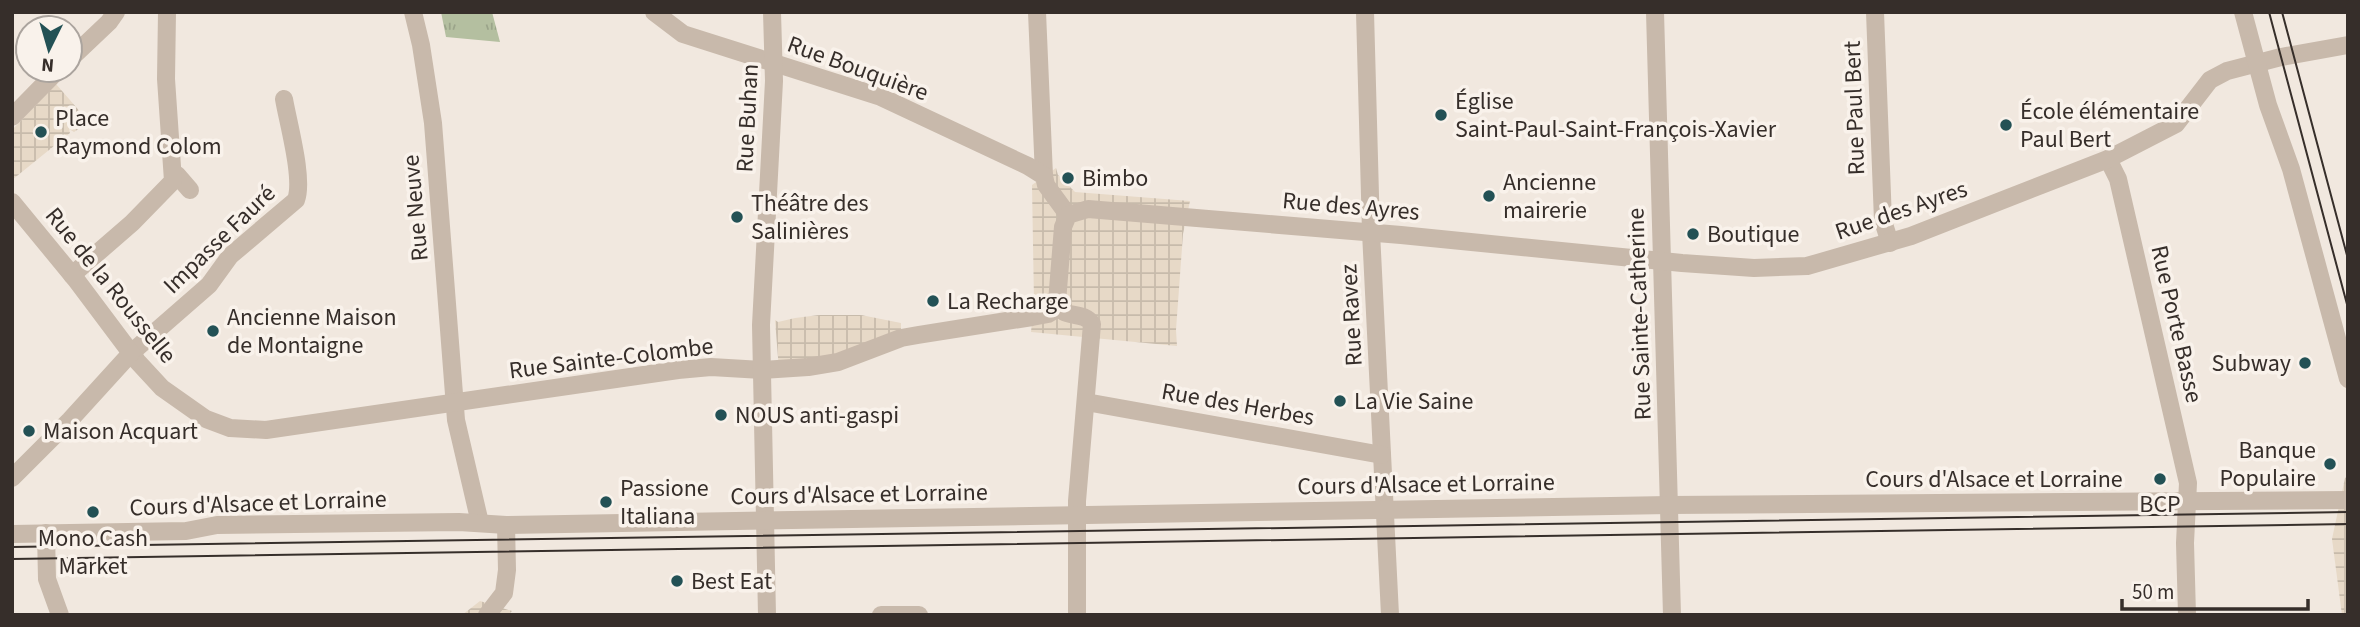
<svg xmlns="http://www.w3.org/2000/svg" width="2360" height="627" font-family="'Source Sans 3',sans-serif">
<defs>
<pattern id="grass-tufts" width="24" height="20" patternUnits="userSpaceOnUse" patternTransform="scale(1.75)"><rect width="24" height="20" fill="#b4bfa0"/><path d="M3 7l-1-3M5 7V3M7 7l1-3M15 17l-1-3M17 17v-4M19 17l1-3" fill="none" stroke="#9ba48a"/></pattern>
<pattern id="plaza-grid" width="8" height="8" patternUnits="userSpaceOnUse" patternTransform="scale(1.75)"><rect width="8" height="8" fill="#e7d9c7"/><path d="M0 4h8M4 0v8" fill="none" stroke="#c7bbab"/></pattern>
</defs>
<rect width="100%" height="100%" fill="#f1e8df"/>
<path fill="url(#grass-tufts)" d="M441 12H492L500 42 446 37Z"/>
<g fill="url(#plaza-grid)">
<path d="M56 84 89 122 74 132 69 129 70 133 12 180V130Z"/>
<path d="M1056 168 1058 175 1075 192 1190 201 1183 234 1176 330 1177 346 1031 332 1034 302 1032 185Z"/>
<path d="M819 315H861L901 323V338L779 370 775 320 778 322 795 318Z"/>
<path d="M2348 476V615H2342L2332 539 2345 478Z"/>
<path d="M480 601 512 611 508 615H462Z"/>
</g>
<g fill="none" stroke-linecap="round" stroke-linejoin="round">
<g stroke="#c8b9ab" stroke-width="18">
<path d="M1037 12 1044 176"/>
<path d="M1655 12 1672 615"/>
<path d="M174 175H177L190 190"/>
<path d="M72 275 132 223 173 181 166 79 167 12"/>
<path d="M131 353 209 285 230 256 296 200C304 179 288 123 284 99"/>
</g>
<g stroke="#c8b9ab" stroke-width="18">
<path d="M413 12 421 45 433 123 456 420 480 523"/>
<path d="M654 12 683 34 881 97 1028 166 1044 176 1046 185 1068 215"/>
<path d="M1365 12 1371 232 1390 615"/>
<path d="M1875 12 1883 221 1890 243"/>
<path d="M70 59 109 22 116 12"/>
<path d="M12 117 58 70"/>
<path d="M2108 159 2118 179 2188 483 2185 543 2187 615"/>
<path d="M12 202 77 281 137 361 162 388 206 419 230 428 266 430 678 370 711 367 762 370 808 367 838 362 901 338 918 335 1032 317 1048 314 1058 308"/>
<path d="M1086 402 1382 455"/>
<path d="M12 478 70 420 131 353"/>
<path d="M46 533 47 579 60 615"/>
<path d="M487 615 504 593 507 570 506 525"/>
<path d="M767 615 761 325 774 81 772 12"/>
<path d="M881 615H919"/>
<path d="M1077 615V501L1092 324C1083 309 1061 321 1057 302L1063 227 1068 215 1088 209 1401 235 1682 263 1754 268 1807 266 1911 236 2108 159 2176 124 2210 80 2227 71 2281 57 2348 45"/>
</g>
<g stroke="#c8b9ab" stroke-width="18">
<path d="M2243 12 2268 105 2291 169 2348 379"/>
<path d="M12 534 186 531 217 525 459 522 506 525 1669 505 2348 500"/>
</g>
<g stroke="#362e2a" stroke-width="2">
<path d="M2269 12 2348 308"/>
<path d="M2282 12 2348 259"/>
<path d="M12 547 2348 512"/>
<path d="M12 559 2348 524"/>
</g>
</g>
<g fill="#235155" stroke="#f9f2eb" stroke-width="2.5">
<circle cx="1441" cy="115" r="7"/>
<circle cx="2006" cy="125" r="7"/>
<circle cx="41" cy="132" r="7"/>
<circle cx="1068" cy="178" r="7"/>
<circle cx="1489" cy="196" r="7"/>
<circle cx="737" cy="217" r="7"/>
<circle cx="1693" cy="234" r="7"/>
<circle cx="933" cy="301" r="7"/>
<circle cx="213" cy="331" r="7"/>
<circle cx="2305" cy="363" r="7"/>
<circle cx="1340" cy="401" r="7"/>
<circle cx="721" cy="415" r="7"/>
<circle cx="29" cy="431" r="7"/>
<circle cx="2330" cy="464" r="7"/>
<circle cx="2160" cy="479" r="7"/>
<circle cx="606" cy="502" r="7"/>
<circle cx="93" cy="512" r="7"/>
<circle cx="677" cy="581" r="7"/>
</g>
<g text-anchor="middle" stroke-width="7" stroke-linejoin="round" paint-order="stroke">
<g font-size="24" fill="#362e2a" stroke="#f9f2eb">
<text transform="translate(858 68) rotate(20)" y="8">Rue Bouquière</text>
<text transform="translate(1854 108) rotate(-92)" y="8">Rue Paul Bert</text>
<text transform="translate(747 118) rotate(-87)" y="8">Rue Buhan</text>
<text transform="translate(1351 206) rotate(5)" y="8">Rue des Ayres</text>
<text transform="translate(415 208) rotate(-95)" y="8">Rue Neuve</text>
<text transform="translate(1901 210) rotate(-19)" y="8">Rue des Ayres</text>
<text transform="translate(219 239) rotate(-44)" y="8">Impasse Fauré</text>
<text transform="translate(111 285) rotate(51)" y="8">Rue de la Rousselle</text>
<text transform="translate(1639 314) rotate(-92)" y="8">Rue Sainte-Catherine</text>
<text transform="translate(1351 315) rotate(-93)" y="8">Rue Ravez</text>
<text transform="translate(2177 324) rotate(77)" y="8">Rue Porte Basse</text>
<text transform="translate(611 358) rotate(-7)" y="8">Rue Sainte-Colombe</text>
<text transform="translate(1238 404) rotate(10)" y="8">Rue des Herbes</text>
<text x="1994" y="487">Cours d'Alsace et Lorraine</text>
<text transform="translate(1426 484) rotate(-1)" y="8">Cours d'Alsace et Lorraine</text>
<text transform="translate(859 494) rotate(-1)" y="8">Cours d'Alsace et Lorraine</text>
<text transform="translate(258 503) rotate(-2)" y="8">Cours d'Alsace et Lorraine</text>
</g>
<g font-size="24" fill="#362e2a" stroke="#f9f2eb" text-anchor="start">
<text x="1455" y="109">Église<tspan x="1455" dy="28">Saint-Paul-Saint-François-Xavier</tspan></text>
<text x="2020" y="119">École élémentaire<tspan x="2020" dy="28">Paul Bert</tspan></text>
<text x="55" y="126">Place<tspan x="55" dy="28">Raymond Colom</tspan></text>
<text x="1082" y="186">Bimbo</text>
<text x="1503" y="190">Ancienne<tspan x="1503" dy="28">mairerie</tspan></text>
<text x="751" y="211">Théâtre des<tspan x="751" dy="28">Salinières</tspan></text>
<text x="1707" y="242">Boutique</text>
<text x="947" y="309">La Recharge</text>
<text x="227" y="325">Ancienne Maison<tspan x="227" dy="28">de Montaigne</tspan></text>
<text x="2291" y="371" text-anchor="end">Subway</text>
<text x="1354" y="409">La Vie Saine</text>
<text x="735" y="423">NOUS anti-gaspi</text>
<text x="43" y="439">Maison Acquart</text>
<text x="2316" y="458" text-anchor="end">Banque<tspan x="2316" dy="28">Populaire</tspan></text>
<text x="620" y="496">Passione<tspan x="620" dy="28">Italiana</tspan></text>
<text x="2160" y="512" text-anchor="middle">BCP</text>
<text x="93" y="546" text-anchor="middle">Mono Cash<tspan x="93" dy="28">Market</tspan></text>
<text x="691" y="589">Best Eat</text>
</g>
</g>
<rect width="2360" height="627" fill="none" stroke="#362e2a" stroke-width="28"/>
<g transform="translate(49 49) rotate(185)"><circle r="33" fill="#f9f2eb" stroke="#aba49e" stroke-width="2"/>
<path d="M0-5L12 26L0 18L-12 26Z" fill="#235155"/>
<text y="-10" font-size="19" font-weight="bold" text-anchor="middle" fill="#362e2a">N</text>
</g>
<path d="M2122 599v10h186v-10" fill="none" stroke="#362e2a" stroke-width="3.5"/>
<text x="2132" y="599" font-size="21" fill="#362e2a" stroke="#f9f2eb" stroke-width="5" paint-order="stroke">50 m</text>
</svg>
